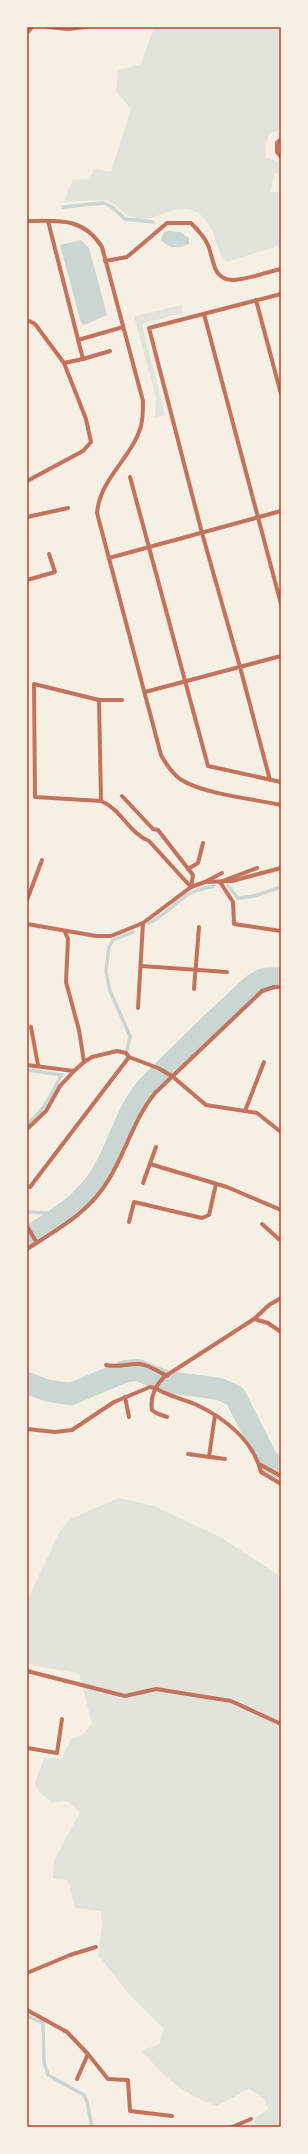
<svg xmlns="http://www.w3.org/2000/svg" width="308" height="2154" font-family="Figtree,sans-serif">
<rect width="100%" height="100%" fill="#f6efe4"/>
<g fill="#e2e4dc">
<path d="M154 27H281V130L269 133 266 144 265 157 281 163V173H274L271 192H281V245L227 262C214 253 218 226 198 213 178 201 160 219 142 219 127 220 120 205 107 201 99 199 73 202 64 202L73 179 89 180 94 169 111 172 131 109 116 91 118 70 141 64Z"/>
<path d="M182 305 183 313 142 324 165 415 155 417 156 398 134 316Z"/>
<path d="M119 1498 154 1506 220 1537 281 1577V2127H256L254 2119 268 2110 264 2099 249 2089 216 2106C180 2091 167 2080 142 2051L159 2044 164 2029 129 1994 98 1955 102 1925 101 1911 75 1908 68 1880 53 1879 54 1860 80 1812 67 1801 53 1803 38 1791 35 1783 44 1758H62L70 1740 83 1734 92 1724 79 1673 40 1667 27 1663V1601L60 1531 70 1519Z"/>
</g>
<g fill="#c9d6d2">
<path d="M169 231 180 232 189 238V244C177 249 170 249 161 240L164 232Z"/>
<path d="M81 240 89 248 107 315 84 325 81 323 60 245Z"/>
</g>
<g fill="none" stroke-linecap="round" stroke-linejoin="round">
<g stroke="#c9d6d2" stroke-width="3.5">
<path d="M63 207 103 203 112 207 125 219 153 222"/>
<path d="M228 886 238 898 254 896 281 887"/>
<path d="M149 923C164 916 174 904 187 895 195 890 204 888 214 886"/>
<path d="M127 1050 130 1036 110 991 106 971 109 947 113 940 133 932"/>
<path d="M27 1070 62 1075"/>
<path d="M27 1124C44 1111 51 1094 61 1076"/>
<path d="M27 1212 48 1213"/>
<path d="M27 2016 43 2023 44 2062 48 2075 84 2095 87 2102 92 2127"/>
</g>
<g stroke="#c9d6d2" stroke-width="22">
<path d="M27 1238C54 1221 84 1204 101 1175 120 1146 125 1110 150 1084L211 1024 253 985 264 979 281 978"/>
<path d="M27 1383 49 1391 71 1394 126 1371 138 1370 167 1382 220 1389 235 1396 268 1461 281 1468"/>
</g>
<g stroke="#c5725c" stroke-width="4">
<path d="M48 27 68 29 86 27"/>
<path d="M27 33 32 27"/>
<path d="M281 139 277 143V152L281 157"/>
<path d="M27 221C59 221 83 217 102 247L143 401C143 409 143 418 141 426 132 458 100 478 97 513L161 755C166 764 172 773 180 779 202 794 254 799 281 805"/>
<path d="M48 221 83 359 64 363"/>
<path d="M105 261 127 257 167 223H191C198 230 204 236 208 245 214 259 212 279 232 280 246 280 267 272 281 269"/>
<path d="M256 300 281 394"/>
<path d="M204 314 281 604"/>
<path d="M27 320 35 324 64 363 86 419 91 442 83 451 27 481"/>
<path d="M78 340 123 327"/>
<path d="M83 359 110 351"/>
<path d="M130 477 208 766 281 782"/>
<path d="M27 517 68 508"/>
<path d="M109 558 281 511"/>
<path d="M27 580 55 572 49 554"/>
<path d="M145 692 281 656"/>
<path d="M99 700H122"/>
<path d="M270 780 240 667 202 533 149 328 281 294"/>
<path d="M122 796 153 829 158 830 193 875 191 887"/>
<path d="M101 801 99 700 34 684 35 797 101 801C121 809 129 833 149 841L191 887"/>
<path d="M257 868 220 882 233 902 234 924 281 931"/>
<path d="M188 869 198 863 203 843"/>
<path d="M205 882 222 873"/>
<path d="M27 900 42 860"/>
<path d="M27 924 96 936H111L143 923 191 887 205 882 232 881 281 868"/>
<path d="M65 932 68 939 66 982 79 1030 84 1062"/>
<path d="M141 966 227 972"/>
<path d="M194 989 199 927"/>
<path d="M138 1008 143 923"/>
<path d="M31 1027 38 1065"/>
<path d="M27 1065 74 1071 84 1062 92 1057 117 1051 126 1053 129 1057 158 1068 172 1076 206 1105 257 1113 281 1132"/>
<path d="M245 1111 264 1062"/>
<path d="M27 1129 46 1111 60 1086 74 1071"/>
<path d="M150 1164 227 1187 281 1210"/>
<path d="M143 1183 156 1147"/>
<path d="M30 1187 129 1057"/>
<path d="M129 1222 134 1202 202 1218 209 1215 216 1184"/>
<path d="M262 1224 281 1241"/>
<path d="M28 1228 37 1243"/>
<path d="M27 1249C58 1229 90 1212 109 1179 126 1151 134 1119 155 1093L262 991 274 987H281"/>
<path d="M254 1319 268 1323 281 1332"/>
<path d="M106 1365C118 1368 128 1363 140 1364 150 1365 158 1372 167 1376"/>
<path d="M125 1397 129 1417"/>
<path d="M167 1417 156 1413 152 1410C150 1397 155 1386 164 1377L254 1319 269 1305 281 1298"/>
<path d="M27 1429 55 1432 72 1430 114 1402 150 1387 155 1388C168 1396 183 1399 197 1405 226 1419 253 1441 261 1472L281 1484"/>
<path d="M188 1454 225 1459"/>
<path d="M209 1457 215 1415"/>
<path d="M259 1464 281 1476"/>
<path d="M27 1671 125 1696 156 1689 231 1701 281 1724"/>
<path d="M27 1748 57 1753 62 1719"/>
<path d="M27 1973 70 1955 96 1947"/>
<path d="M27 2010 67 2032 88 2054 108 2079 128 2080 130 2111 172 2116"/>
<path d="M77 2079 88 2054"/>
<path d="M232 2127 251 2119"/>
</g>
</g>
<rect width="308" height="2154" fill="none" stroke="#f6efe4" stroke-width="56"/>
<rect x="28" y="28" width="252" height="2098" fill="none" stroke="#b5482f" stroke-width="1.5"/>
</svg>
